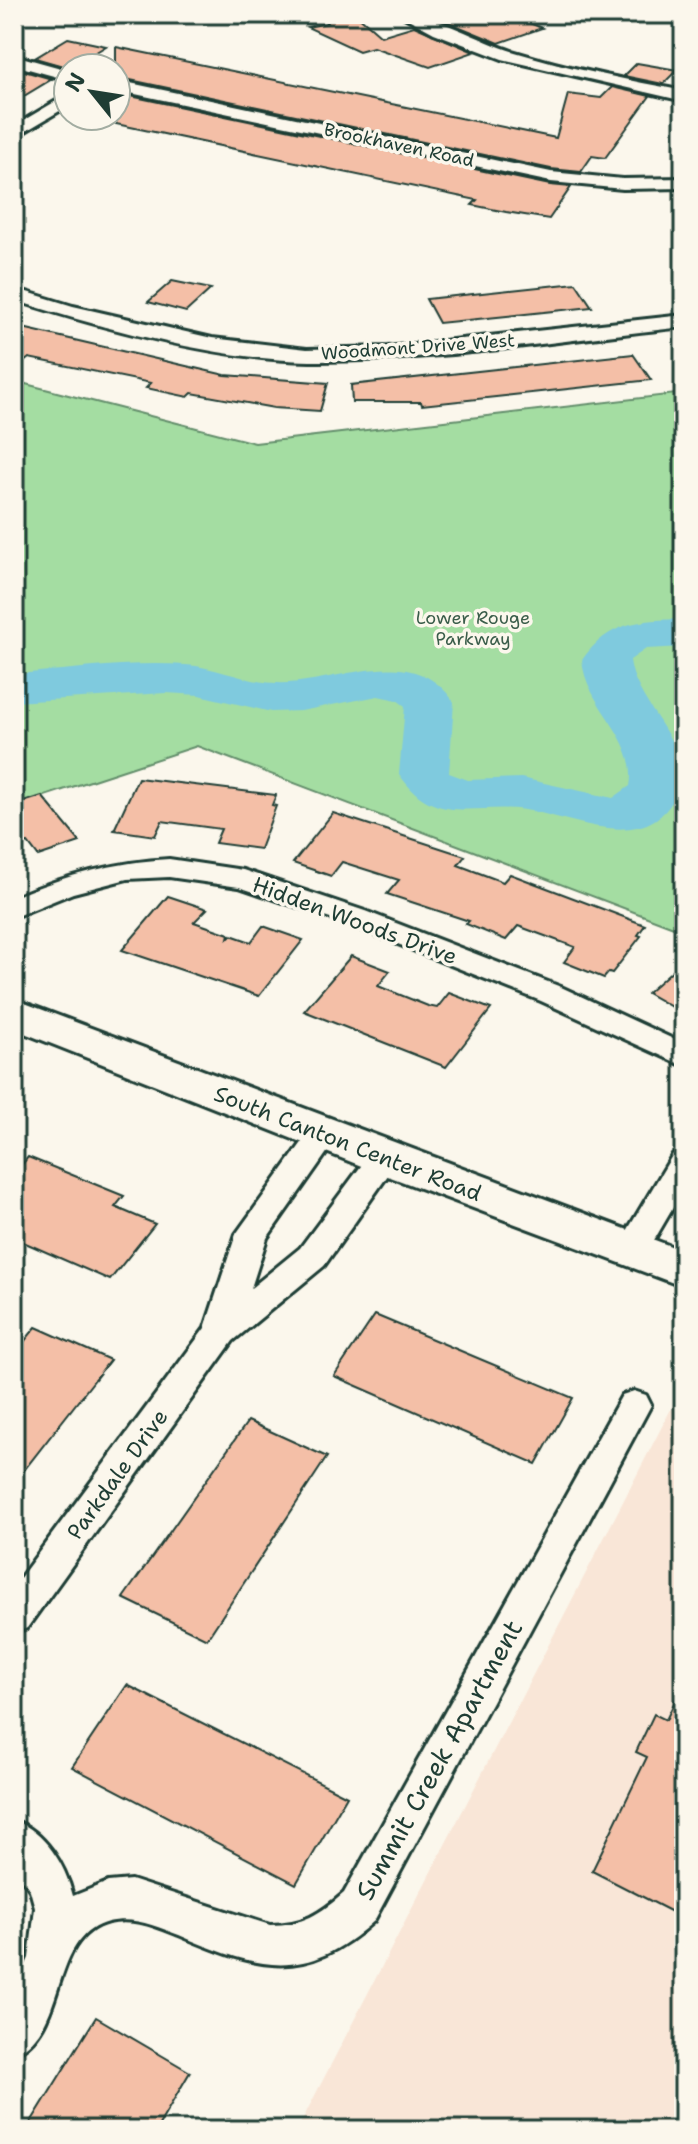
<svg xmlns="http://www.w3.org/2000/svg" width="698" height="2144" font-family="'Shantell Sans',sans-serif">
<rect width="100%" height="100%" fill="#fbf7ec"/>
<filter id="ink" filterUnits="userSpaceOnUse"><feTurbulence type="fractalNoise" baseFrequency=".0125" numOctaves="2"/><feDisplacementMap in="SourceGraphic" scale="16" xChannelSelector="R" yChannelSelector="G"/><feConvolveMatrix kernelMatrix="1 2 1 2 8 2 1 2 1" color-interpolation-filters="sRGB"/></filter>
<g filter="url(#ink)">
<path fill="#f9e6d7" d="M684 1384V2130H297Z"/>
<path fill="#a4dda2" stroke="#628d6b" stroke-width="2" d="M14 381 255 443 684 393V931L197 746 14 806Z"/>
<g fill="none" stroke-linecap="round" stroke-linejoin="round">
<path fill="#7fcade" fill-rule="evenodd" d="M684 619V647L646 649 630 660C634 703 694 748 680 786 653 859 576 818 525 810 473 803 435 827 399 774L405 706 397 700 378 696 301 711 271 712 199 695 166 693 14 702V674C71 670 129 661 186 665 217 667 245 682 276 683 335 686 410 638 454 702L449 773 468 780 521 778 613 798 630 786C639 737 586 708 582 660 610 621 639 620 684 619Z"/>
</g>
<g fill="#f4bfa7" stroke="#1f3d34" stroke-width="2">
<path d="M356 14 381 36 414 26 474 52 430 67 373 47 359 51 307 27 327 23 324 19Z"/>
<path d="M453 14H507L542 28 499 43 438 18Z"/>
<path d="M68 38 106 46 70 68 35 58Z"/>
<path d="M116 47 556 138 568 94 601 98 612 87 650 96 605 158 592 156 581 172 551 169 116 77Z"/>
<path d="M637 63 677 70 663 84 624 76Z"/>
<path d="M17 69 52 79 14 102V71Z"/>
<path d="M116 93 550 185 571 187 549 219 506 212 472 205 477 200 116 124Z"/>
<path d="M172 281 211 289 186 312 148 302Z"/>
<path d="M576 283 592 307 439 323 426 299Z"/>
<path d="M14 326 225 375 328 383 320 411 274 408 192 393 188 397 146 388 151 383 29 358 14 370Z"/>
<path d="M633 354 651 380 422 405 421 402H352L351 385Z"/>
<path d="M138 778 276 795 272 805 276 806 260 849 215 843 221 829 162 821 155 836 114 830Z"/>
<path d="M42 796 80 842 38 856 28 843 14 848V805Z"/>
<path d="M333 813 465 856 458 865 503 882 510 874 645 925 638 935 641 936 612 973 609 972 604 978 564 962 575 947 518 926 506 940 466 924 469 921 387 894 399 880 342 862 331 876 293 863Z"/>
<path d="M168 896 207 909 194 922 229 934 228 938 231 935 251 942 263 926 303 940 259 996 122 950Z"/>
<path d="M351 956 390 971 378 986 428 1006 437 1008 449 993 491 1009 446 1067 304 1011Z"/>
<path d="M684 960V1014L647 993Z"/>
<path d="M28 1157 124 1196 115 1207 155 1224 110 1280 14 1238V1174Z"/>
<path d="M375 1315 573 1398 536 1464 334 1376Z"/>
<path d="M36 1327 110 1360 14 1483V1354Z"/>
<path d="M248 1421 327 1457 207 1639 123 1598Z"/>
<path d="M684 1682V1918L592 1871 647 1757 636 1752 654 1714 666 1720Z"/>
<path d="M127 1685 347 1796 296 1884 72 1767Z"/>
<path d="M96 2017 190 2072 156 2130H26Z"/>
</g>
<g fill="none" stroke-linecap="round" stroke-linejoin="round">
<defs>
<g id="street">
<path d="M235 14H290L261 22Z"/>
<path d="M399 14C438 14 478 41 515 52 571 69 627 80 684 91V101L502 59 434 33Z"/>
<path d="M14 55 68 70V80L14 65Z"/>
<path d="M116 80 551 172 623 179 684 178V188L623 189 551 182 116 90Z"/>
<path d="M68 94V106L14 138V126Z"/>
<path d="M14 288 73 306 212 338 307 349 388 347 684 315V327C560 340 435 362 310 361 218 360 102 328 14 300Z"/>
<path d="M169 859 243 870 365 911 561 987 684 1044V1066L541 1001 345 923 239 887 169 877 127 879 73 893 14 917V897C64 876 114 862 169 859Z"/>
<path d="M325 1123 336 1126 340 1134 267 1238 251 1288 300 1248 373 1150 384 1147 395 1150 400 1158 324 1266 233 1341 27 1628 14 1633V1586L205 1328 236 1234 314 1126Z"/>
<path d="M684 1151V1189L643 1259 632 1262 621 1259 616 1250 621 1241 673 1154Z"/>
<path d="M634 1391 646 1395 651 1405 374 1921C304 1984 259 1969 179 1935 156 1926 133 1916 108 1922 48 1937 69 2031 14 2054V1991L29 1958 35 1908 30 1890 14 1867V1820C45 1832 65 1864 73 1896L108 1882 131 1880 270 1925C303 1925 320 1914 344 1893L622 1395Z"/>
</g>
<path id="secondary" d="M14 999 684 1251V1287L369 1169 14 1029Z"/>
</defs>
<use href="#street" stroke="#1f3d34" stroke-width="6"/>
<use href="#secondary" stroke="#1f3d34" stroke-width="6"/>
<use href="#street" fill="#fbf7ec" fill-rule="evenodd"/>
<use href="#secondary" fill="#fbf7ec" fill-rule="evenodd"/>
</g>
</g>
<g text-anchor="middle" stroke-width="7" stroke-linejoin="round" paint-order="stroke">
<g font-size="18" fill="#1f3d34" stroke="#fbf7ec">
<text transform="translate(399 145) rotate(12)" y="6">Brookhaven Road</text>
<text transform="translate(418 347) rotate(-4)" y="6">Woodmont Drive West</text>
</g>
<g font-size="18" fill="#3a5d4a" stroke="#fbf7ec">
<text x="473" y="624">Lower Rouge<tspan x="473" dy="21">Parkway</tspan></text>
</g>
<g font-size="22" fill="#1f3d34" stroke="#fbf7ec">
<text transform="translate(355 920) rotate(20)" y="8">Hidden Woods Drive</text>
<text transform="translate(348 1143) rotate(21)" y="8">South Canton Center Road</text>
<text transform="translate(117 1474) rotate(-54)" y="8">Parkdale Drive</text>
</g>
<g font-size="26" fill="#1f3d34" stroke="#fbf7ec">
<text transform="translate(439 1760) rotate(-61)" y="9">Summit Creek Apartment</text>
</g>
</g>
<rect width="698" height="2144" fill="none" stroke="#fbf7ec" stroke-width="48"/>
<rect x="24" y="24" width="650" height="2096" fill="none" stroke="#1f3d34" stroke-width="3" filter="url(#ink)"/>
<g transform="translate(92 92) rotate(300)"><circle r="38" fill="#fbf7ec" stroke="#a3ada2" stroke-width="2"/>
<path d="M0-6L14 30L0 20L-14 30Z" fill="#1f3d34"/>
<text y="-12" font-size="22" font-weight="bold" text-anchor="middle" fill="#1f3d34">N</text>
</g>
</svg>
